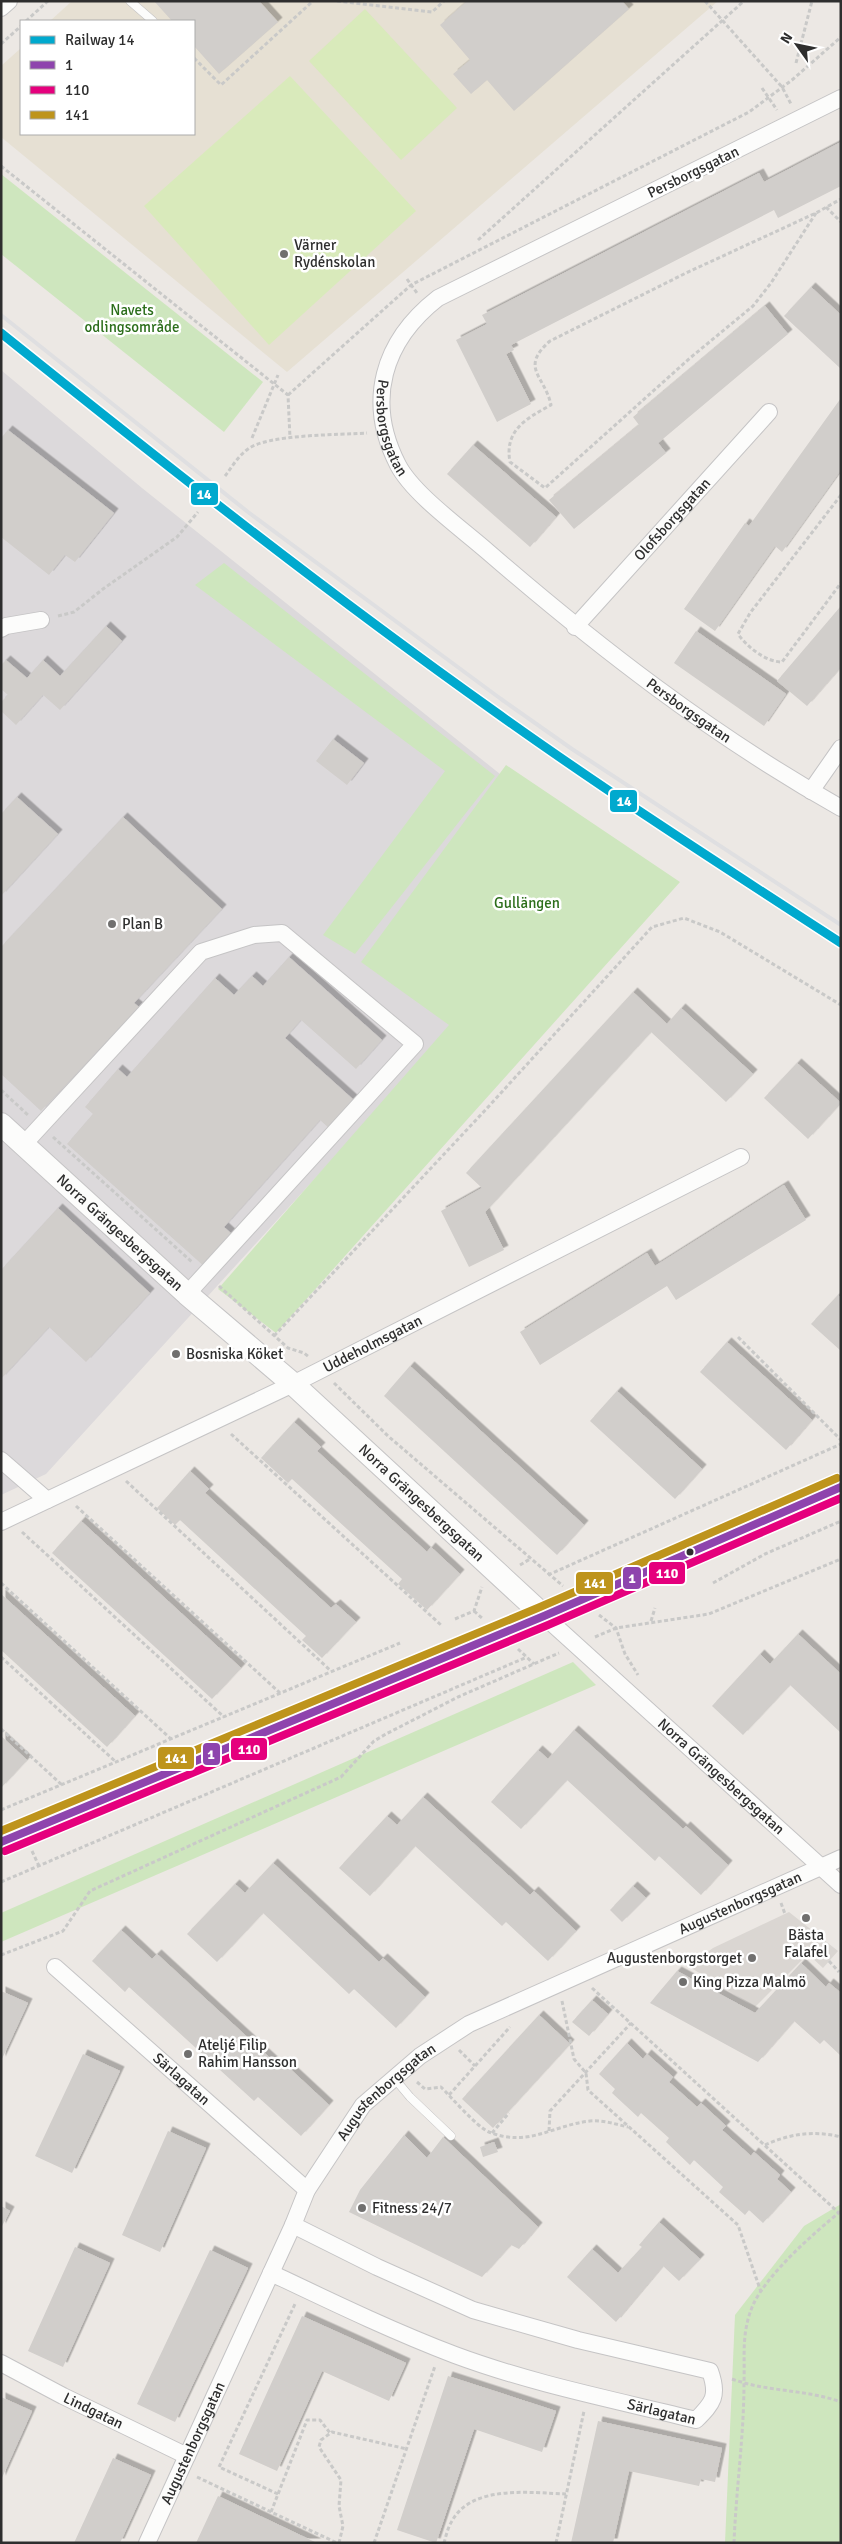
<svg xmlns="http://www.w3.org/2000/svg" width="842" height="2544" font-family="Signika,sans-serif">
<defs>
<filter id="shadow"><feDropShadow dx="4.5" dy="-4.5" stdDeviation="0" flood-color="#0004"/></filter>
</defs>
<rect width="100%" height="100%" fill="#ece8e4"/>
<path fill="#dcd9db" d="M1 370 142 488 500 774 450 1030 46 1474 1 1495Z"/>
<path fill="#e6e0d3" d="M72 1H718L287 372 1 137V66L21 48V134H194V21H50Z"/>
<g fill="#cee6be">
<path d="M1 174 263 382 224 432 1 254Z"/>
<path d="M224 563 495 776 355 954 323 935 445 771 195 585Z"/>
<path d="M506 765 680 882 276 1333 218 1289 449 1025 361 962Z"/>
<path d="M573 1662 596 1685 1 1942V1913Z"/>
<path d="M841 2204V2543H725L735 2315 804 2226Z"/>
</g>
<g fill="#d9eabb">
<path d="M365 9 457 108 401 160 309 61Z"/>
<path d="M290 76 416 211 269 345 144 206Z"/>
</g>
<path fill="#dad6d2" d="M789 1912 838 1951 823 1968 808 1954 755 2007 688 1966 713 1948Z"/>
<g fill="#d1cecb" filter="url(#shadow)">
<path d="M154 1H259L278 22 219 74 194 46V21H172Z"/>
<path d="M467 1H622L629 9 514 111 487 80 471 94 453 74 470 60 440 25Z"/>
<path d="M841 142V186L778 218 774 210 511 345 514 350 506 354 531 404 497 422 456 340 487 324 482 315 759 173 764 182Z"/>
<path d="M811 287 841 315V369L784 316Z"/>
<path d="M765 306 788 334 658 443 666 453 574 529 549 500 639 425 633 417Z"/>
<path d="M841 398V470L782 552 775 546 715 631 684 609 745 523 749 526Z"/>
<path d="M8 430 114 513 75 562 65 555 49 575 1 537V438Z"/>
<path d="M473 445 556 517 530 547 447 474Z"/>
<path d="M841 606V667L807 706 777 681Z"/>
<path d="M106 626 122 641 60 710 43 695 16 725 1 711V702L8 695 1 689V665L6 660 27 678 43 660 60 676Z"/>
<path d="M696 631 786 694 764 726 674 663Z"/>
<path d="M333 739 364 763 347 785 316 761Z"/>
<path d="M17 797 58 834 1 896V814Z"/>
<path d="M123 817 222 909 134 1003 139 1007 41 1111 1 1074V947Z"/>
<path d="M289 957 382 1040 356 1069 301 1020 285 1038 356 1102 331 1130 320 1120 224 1227 234 1236 206 1268 67 1144 93 1114 85 1107 118 1069 127 1077 215 978 234 995 252 976 263 986Z"/>
<path d="M633 992 667 1024 681 1008 753 1074 726 1102 651 1032 485 1212 504 1250 469 1267 441 1211 482 1188 466 1173Z"/>
<path d="M797 1063 841 1103 808 1139 764 1098Z"/>
<path d="M784 1185 806 1220 676 1300 667 1286 540 1365 520 1332 647 1253 655 1266Z"/>
<path d="M58 1208 150 1293 86 1362 49 1327 1 1379V1270Z"/>
<path d="M838 1295 841 1298V1351L811 1324Z"/>
<path d="M727 1342 812 1420 786 1450 700 1372Z"/>
<path d="M410 1366 584 1525 557 1555 384 1396Z"/>
<path d="M617 1391 702 1469 675 1499 590 1421Z"/>
<path d="M294 1422 321 1447 317 1451 427 1552 431 1547 460 1574 427 1610 398 1584 402 1579 292 1479 288 1483 261 1458Z"/>
<path d="M190 1471 209 1489 205 1493 331 1608 336 1604 356 1622 322 1658 302 1640 306 1636 180 1520 175 1525 157 1508Z"/>
<path d="M81 1521 241 1668 212 1699 52 1553Z"/>
<path d="M1 1594 135 1716 107 1747 1 1650Z"/>
<path d="M798 1634 841 1674V1733L790 1685 743 1735 712 1706 760 1654 770 1664Z"/>
<path d="M574 1730 683 1829 686 1826 728 1865 701 1895 659 1856 655 1861 567 1780 521 1829 491 1802 538 1750 548 1759Z"/>
<path d="M1 1736 27 1760 1 1788Z"/>
<path d="M423 1797 530 1895 534 1891 576 1931 548 1961 506 1922 502 1926 415 1846 370 1896 339 1868 387 1816 397 1825Z"/>
<path d="M273 1863 379 1962 383 1958 425 1997 396 2028 354 1989 349 1994 263 1913 217 1962 187 1934 235 1884 245 1893Z"/>
<path d="M633 1886 646 1898 622 1922 610 1910Z"/>
<path d="M121 1930 152 1959 157 1954 282 2069 286 2065 329 2105 301 2136 258 2097 254 2101 129 1987 125 1992 92 1961Z"/>
<path d="M801 1963 826 1987 829 1983 841 1993V2056L824 2040 820 2044 794 2021 758 2062 650 2003 677 1971 755 2013Z"/>
<path d="M1 1991 28 2003 1 2061Z"/>
<path d="M592 2000 608 2014 589 2036 572 2022Z"/>
<path d="M539 2015 570 2044 493 2128 462 2099Z"/>
<path d="M627 2043 643 2059 647 2054 673 2077 669 2082 697 2107 701 2103 726 2126 722 2130 751 2156 754 2152 780 2175 777 2179 791 2192 763 2223 749 2210 745 2215 719 2192 723 2187 694 2160 690 2165 666 2142 669 2138 641 2113 638 2117 612 2093 615 2089 599 2074Z"/>
<path d="M83 2054 120 2071 72 2173 35 2156Z"/>
<path d="M168 2131 206 2148 160 2252 122 2235Z"/>
<path d="M404 2135 427 2158 443 2137 538 2227 519 2249 511 2245 482 2277 349 2212 360 2190Z"/>
<path d="M494 2142 498 2152 483 2157 480 2147Z"/>
<path d="M1 2206 10 2211 1 2228Z"/>
<path d="M659 2222 700 2259 679 2281 663 2266 616 2322 567 2277 592 2249 618 2273 642 2247 639 2245Z"/>
<path d="M75 2247 110 2263 63 2367 28 2351Z"/>
<path d="M210 2250 248 2268 175 2422 137 2404Z"/>
<path d="M302 2316 406 2363 389 2401 322 2371 277 2471 239 2454Z"/>
<path d="M448 2376 556 2411 542 2452 474 2429 436 2543 397 2530Z"/>
<path d="M1 2397 32 2411 1 2480Z"/>
<path d="M598 2421 722 2448 715 2482 701 2479 699 2486 629 2471 613 2543H571Z"/>
<path d="M113 2458 151 2475 120 2543H74Z"/>
<path d="M218 2496 317 2543H196Z"/>
</g>
<g fill="none" stroke-linecap="round" stroke-linejoin="round">
<defs>
<g id="lane">
<path d="M130 1 153 21"/>
<path d="M394 2078 410 2097 451 2136"/>
</g>
<g id="street">
<path d="M1 8 9 1"/>
<path id="s1" d="M841 98 438 298C383 341 365 401 398 465 413 494 462 529 487 551 598 647 713 736 841 808"/>
<path id="s2" d="M575 627 769 412"/>
<path d="M1 629 6 626 41 620"/>
<path d="M811 791 841 748"/>
<path d="M24 1144 201 952 254 935 282 933 415 1044 187 1294"/>
<path d="M1 1460 47 1500"/>
<path id="s3" d="M1 1522 293 1384 741 1157"/>
<path id="s4" d="M544 1616 841 1885"/>
<path id="s5" d="M55 1967 307 2190"/>
<path id="s6" d="M271 2273C332 2302 392 2331 455 2355 533 2384 615 2400 696 2420 713 2403 719 2396 710 2371L578 2340 473 2310 377 2267 293 2225"/>
<path id="s7" d="M1 2363 63 2396 187 2456"/>
<path id="s8" d="M147 2543 293 2225 307 2190 363 2105 420 2056 469 2024 841 1858"/>
</g>
<g id="secondary">
<path id="s9" d="M1 1124 187 1294 293 1384 544 1616"/>
<path d="M1 1842 544 1616 841 1487"/>
</g>
</defs>
<use href="#lane" stroke="#c5c4c5" stroke-width="9"/>
<use href="#street" stroke="#c5c4c5" stroke-width="18"/>
<use href="#secondary" stroke="#c5c4c5" stroke-width="24"/>
<g stroke="#c9c9c8" stroke-width="3" stroke-dasharray="4 2.5" stroke-linecap="butt">
<path d="M337 1 432 12 444 1"/>
<path d="M705 1 782 87 791 104"/>
<path d="M26 21 48 1"/>
<path d="M1 44 21 26"/>
<path d="M194 58 221 85 313 1"/>
<path d="M796 63 812 1"/>
<path d="M762 88 777 110"/>
<path d="M1 166 288 395 290 438"/>
<path d="M826 207 841 222"/>
<path d="M816 213 771 283 753 306 690 358 545 488 510 462C504 430 527 418 551 405 545 376 519 368 550 341L686 273 816 213 841 199"/>
<path d="M478 240 744 1"/>
<path d="M407 279 417 293"/>
<path d="M288 395 411 285 749 112 792 80 841 37"/>
<path d="M252 438 278 375"/>
<path d="M225 476C232 467 238 456 248 449 268 434 340 435 367 433"/>
<path d="M841 495 750 613 738 634C747 647 766 662 782 662L841 583"/>
<path d="M58 616 74 612 103 589 177 537 198 512"/>
<path d="M1 1090 28 1115"/>
<path d="M53 1137 192 1262"/>
<path d="M219 1286 288 1348 304 1353 309 1357"/>
<path d="M274 1336 490 1105 652 927 684 918 720 932 841 1005"/>
<path d="M738 1337 841 1440"/>
<path d="M334 1383 388 1436 563 1586"/>
<path d="M231 1434 441 1625"/>
<path d="M126 1481 331 1671"/>
<path d="M76 1506 280 1693"/>
<path d="M22 1532 224 1717"/>
<path d="M520 1565 530 1559"/>
<path d="M548 1575 841 1444"/>
<path d="M1 1583 171 1739"/>
<path d="M713 1583 765 1554 841 1521"/>
<path d="M474 1611 483 1619"/>
<path d="M599 1615 616 1628 625 1654 638 1675"/>
<path d="M455 1619 474 1611 482 1587"/>
<path d="M651 1621 655 1608"/>
<path d="M595 1637 616 1628 709 1614 841 1559"/>
<path d="M518 1649 534 1664"/>
<path d="M1 1657 116 1762"/>
<path d="M1 1729 62 1785"/>
<path d="M1 1810 400 1643"/>
<path d="M32 1851 39 1866"/>
<path d="M1 1882 527 1657"/>
<path d="M781 1903 785 1914"/>
<path d="M1 1955 63 1931 90 1891 341 1777 374 1741 386 1734 458 1697 559 1653"/>
<path d="M829 1961 839 1972"/>
<path d="M592 1988 839 2213"/>
<path d="M562 2001 574 2059 586 2073 588 2090 738 2225 761 2292"/>
<path d="M459 2050 475 2066"/>
<path d="M417 2082 425 2089 441 2087C451 2097 478 2128 489 2132 528 2148 553 2125 590 2121 603 2120 615 2124 628 2127"/>
<path d="M449 2095 510 2027"/>
<path d="M549 2131 550 2111 631 2023"/>
<path d="M492 2133 509 2113"/>
<path d="M765 2145C789 2134 814 2130 841 2137"/>
<path d="M732 2379C767 2392 805 2389 841 2402"/>
<path d="M197 2477 337 2543"/>
<path d="M278 2494 219 2467 295 2304"/>
<path d="M271 2512 307 2420H320L330 2433"/>
<path d="M339 2543 343 2526 339 2506 341 2480 319 2447 321 2440 332 2432 407 2449"/>
<path d="M374 2543 435 2366"/>
<path d="M444 2543C446 2536 448 2527 452 2521 472 2484 532 2493 566 2494"/>
<path d="M556 2543 584 2411"/>
<path d="M734 2543C736 2490 744 2436 744 2383 745 2355 741 2333 753 2305 767 2274 814 2233 841 2211"/>
</g>
<use href="#lane" stroke="#fcfcfb" stroke-width="8"/>
<use href="#street" stroke="#fcfcfb" stroke-width="16"/>
<use href="#secondary" stroke="#fcfcfb" stroke-width="22"/>
<path stroke="#dfdfe1" stroke-width="4" d="M1 315 248 512 501 699 572 749 841 925"/>
<defs>
<path id="bus-1" d="M1 1842 544 1616 841 1487"/>
<path id="bus-2" d="M5 1851 548 1625 841 1498"/>
<path id="bus-3" d="M1 1831 540 1607 837 1478"/>
</defs>
<use href="#bus-1" stroke="#fff" stroke-width="11"/>
<use href="#bus-2" stroke="#fff" stroke-width="11"/>
<use href="#bus-3" stroke="#fff" stroke-width="11"/>
<use href="#bus-1" stroke="#8e44ad" stroke-width="8"/>
<use href="#bus-2" stroke="#e5007d" stroke-width="8"/>
<use href="#bus-3" stroke="#be941c" stroke-width="8"/>
<defs>
<path id="rail-1" d="M1 333C163 463 325 591 494 711 607 792 724 867 841 943"/>
</defs>
<use href="#rail-1" stroke="#fff" stroke-width="12"/>
<use href="#rail-1" stroke="#00a9ce" stroke-width="9"/>
</g>
<g fill="#706f6e" stroke="#fff" stroke-width="2">
<circle cx="284" cy="254" r="5"/>
<circle cx="112" cy="924" r="5"/>
<circle cx="176" cy="1354" r="5"/>
<circle cx="806" cy="1918" r="5"/>
<circle cx="752" cy="1958" r="5"/>
<circle cx="683" cy="1982" r="5"/>
<circle cx="188" cy="2054" r="5"/>
<circle cx="362" cy="2208" r="5"/>
</g>
<circle fill="#2e2e2e" stroke="#fff" stroke-width="2" cx="690" cy="1552" r="4.5"/>
<g text-anchor="middle" stroke-width="5" stroke-linejoin="round" paint-order="stroke">
<g font-size="15" fill="#2e2e2e" stroke="#fff">
<text transform="translate(693 172) rotate(-26)" y="5">Persborgsgatan</text>
<text dy="5" stroke="none"><textPath href="#s1" startOffset="600">Persborgsgatan</textPath></text>
<text dy="5" stroke="none"><textPath href="#s2" startOffset="145">Olofsborgsgatan</textPath></text>
<text dy="5" stroke="none"><textPath href="#s1" startOffset="1020">Persborgsgatan</textPath></text>
<text dy="5" stroke="none"><textPath href="#s9" startOffset="161">Norra Grängesbergsgatan</textPath></text>
<text dy="5" stroke="none"><textPath href="#s3" startOffset="412">Uddeholmsgatan</textPath></text>
<text dy="5" stroke="none"><textPath href="#s9" startOffset="566">Norra Grängesbergsgatan</textPath></text>
<text dy="5" stroke="none"><textPath href="#s4" startOffset="239">Norra Grängesbergsgatan</textPath></text>
<text dy="5" stroke="none"><textPath href="#s8" startOffset="920">Augustenborgsgatan</textPath></text>
<text dy="5" stroke="none"><textPath href="#s5" startOffset="169">Särlagatan</textPath></text>
<text dy="5" stroke="none"><textPath href="#s8" startOffset="515">Augustenborgsgatan</textPath></text>
<text dy="5" stroke="none"><textPath href="#s6" startOffset="416">Särlagatan</textPath></text>
<text dy="5" stroke="none"><textPath href="#s7" startOffset="104">Lindgatan</textPath></text>
<text dy="5" stroke="none"><textPath href="#s8" startOffset="110">Augustenborgsgatan</textPath></text>
</g>
<g font-size="15" fill="#2e2e2e" stroke="#fff" text-anchor="start">
<text x="294" y="250">Värner<tspan x="294" dy="17">Rydénskolan</tspan></text>
<text x="122" y="929">Plan B</text>
<text x="186" y="1359">Bosniska Köket</text>
<text x="806" y="1940" text-anchor="middle">Bästa<tspan x="806" dy="17">Falafel</tspan></text>
<text x="742" y="1963" text-anchor="end">Augustenborgstorget</text>
<text x="693" y="1987">King Pizza Malmö</text>
<text x="198" y="2050">Ateljé Filip<tspan x="198" dy="17">Rahim Hansson</tspan></text>
<text x="372" y="2213">Fitness 24/7</text>
</g>
<g font-size="15" fill="#2c6e1b" stroke="#fff">
<text x="132" y="315">Navets<tspan x="132" dy="17">odlingsområde</tspan></text>
<text x="527" y="908">Gullängen</text>
</g>
</g>
<g stroke="#fff" stroke-width="2">
<rect x="190" y="482" width="29" height="24" rx="5" fill="#00a9ce"/>
<rect x="609" y="789" width="29" height="24" rx="5" fill="#00a9ce"/>
<rect x="648" y="1561" width="38" height="24" rx="5" fill="#e5007d"/>
<rect x="622" y="1566" width="20" height="24" rx="5" fill="#8e44ad"/>
<rect x="575" y="1571" width="39" height="24" rx="5" fill="#be941c"/>
<rect x="230" y="1737" width="38" height="24" rx="5" fill="#e5007d"/>
<rect x="202" y="1742" width="19" height="24" rx="5" fill="#8e44ad"/>
<rect x="157" y="1746" width="38" height="24" rx="5" fill="#be941c"/>
</g>
<g font-size="14" text-anchor="middle" font-weight="bold" fill="#fff">
<text x="204" y="499">14</text>
<text x="624" y="806">14</text>
<text x="667" y="1578">110</text>
<text x="632" y="1583">1</text>
<text x="595" y="1588">141</text>
<text x="249" y="1754">110</text>
<text x="211" y="1759">1</text>
<text x="176" y="1763">141</text>
</g>
<rect width="842" height="2544" fill="none" stroke="#2e2e2e" stroke-width="5"/>
<rect x="20" y="20" width="175" height="115" fill="#ffffff" stroke="#ababab"/>
<rect x="30" y="36" width="25" height="8" fill="#00a9ce" stroke="#ababab"/>
<text x="65" y="45" font-size="15" fill="#2e2e2e">Railway 14</text>
<rect x="30" y="61" width="25" height="8" fill="#8e44ad" stroke="#ababab"/>
<text x="65" y="70" font-size="15" fill="#2e2e2e">1</text>
<rect x="30" y="86" width="25" height="8" fill="#e5007d" stroke="#ababab"/>
<text x="65" y="95" font-size="15" fill="#2e2e2e">110</text>
<rect x="30" y="111" width="25" height="8" fill="#be941c" stroke="#ababab"/>
<text x="65" y="120" font-size="15" fill="#2e2e2e">141</text>
<g transform="translate(797 45) rotate(303)" stroke="#ffffff" stroke-width="4" paint-order="stroke">
<path d="M0-4L9 19L0 12L-9 19Z" fill="#2e2e2e"/>
<text y="-8" font-size="14" font-weight="bold" text-anchor="middle" fill="#2e2e2e">N</text>
</g>
</svg>
